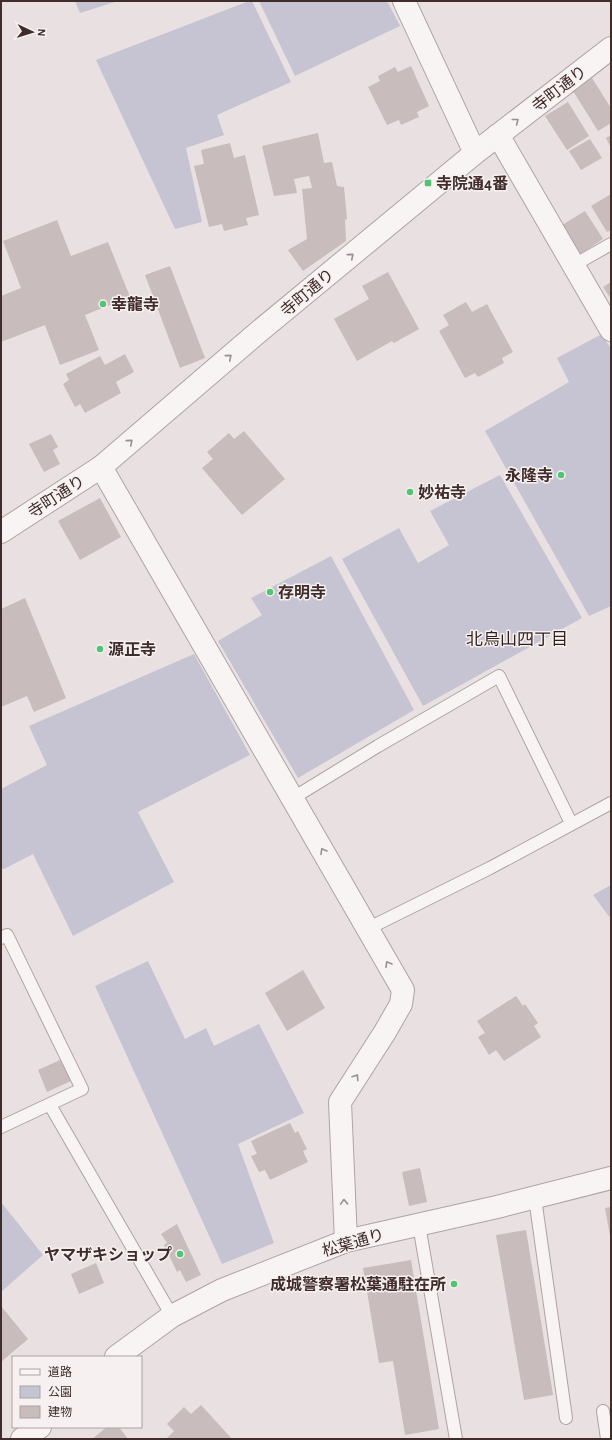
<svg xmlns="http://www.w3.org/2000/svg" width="612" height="1440" font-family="'Alegreya Sans','Noto Sans JP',sans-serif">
<rect width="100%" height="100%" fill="#e9e1e1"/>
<g fill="#c6c3d2">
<path d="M75 1H118L80 13Z"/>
<path d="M249 1H252L291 82 217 115 224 135 186 148 202 222 175 229 96 60Z"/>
<path d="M259 1H387L400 26 295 76Z"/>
<path d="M602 334 611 349V606L589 616 485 431 569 382 557 358Z"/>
<path d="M500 475 582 618 423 706 342 559 399 528 418 563 449 545 430 511Z"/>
<path d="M331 556 414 710 298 778 218 641 262 615 251 598Z"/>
<path d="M194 654 250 755 138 812 174 882 73 936 33 854 4 869 1 868V789L47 765 29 726Z"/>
<path d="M611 885V919L593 895Z"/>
<path d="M148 961 185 1039 206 1028 214 1046 259 1024 304 1113 238 1144 274 1243 222 1264 95 986Z"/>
<path d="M1 1202 43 1255 1 1292Z"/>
</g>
<g fill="#c8bcbc">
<path d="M411 66 429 106 417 112 419 117 401 125 399 120 387 125 368 87 380 81 378 76 395 67 398 72Z"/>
<path d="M592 78 611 108V123L598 131 573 91Z"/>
<path d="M568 102 589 136 567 150 545 116Z"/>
<path d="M318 133 324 163 332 162 337 186 344 187 347 219 345 220 346 241 303 271 288 250 307 239 302 189 312 188 309 176 294 179 297 193 274 196 262 146Z"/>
<path d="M611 135V148L606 138Z"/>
<path d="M590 139 602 158 581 170 569 151Z"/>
<path d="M230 143 234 158 245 155 259 215 246 218 248 225 224 231 222 224 209 227 194 166 204 164 201 150Z"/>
<path d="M611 194V230L607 232 591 206Z"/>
<path d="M585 211 603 239 580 254 562 225Z"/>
<path d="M57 220 71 256 108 242 130 297 85 315 99 350 60 365 45 325 1 342V296L21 288 3 241Z"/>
<path d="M170 266 205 358 180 368 145 275Z"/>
<path d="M388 272 419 329 394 343 392 341 357 361 334 319 369 299 362 286Z"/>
<path d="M611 282V299L603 287Z"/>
<path d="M466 302 472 312 487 304 513 352 502 358 504 363 478 377 475 373 465 378 439 331 449 325 443 315Z"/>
<path d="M125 354 134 372 116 382 121 393 85 413 80 404 75 407 63 384 69 380 66 374 100 356 105 365Z"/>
<path d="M244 431 285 479 242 515 202 468 213 459 207 452 229 433 234 439Z"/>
<path d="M51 434 58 447 53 450 60 464 44 472 29 444Z"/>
<path d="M100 498 121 537 80 560 58 521Z"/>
<path d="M25 598 66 698 34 712 27 696 1 707V609Z"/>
<path d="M303 970 325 1008 287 1031 265 993Z"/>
<path d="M516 996 523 1006 525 1004 538 1023 534 1026 541 1037 504 1061 496 1050 489 1055 478 1037 485 1033 477 1021Z"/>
<path d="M62 1059 71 1081 47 1092 38 1070Z"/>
<path d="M290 1123 295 1133 298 1131 307 1149 303 1151 308 1162 270 1180 265 1170 259 1172 251 1156 257 1154 251 1141Z"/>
<path d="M420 1168 427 1202 409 1206 402 1172Z"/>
<path d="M611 1207V1236H610L605 1208Z"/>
<path d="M177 1224 201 1275 186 1282 180 1270 177 1272 164 1245 167 1243 161 1234Z"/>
<path d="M526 1230 553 1395 524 1400 496 1235Z"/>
<path d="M411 1260 439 1429 405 1435 393 1361 379 1363 363 1268Z"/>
<path d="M96 1263 104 1283 79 1294 71 1274Z"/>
<path d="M1 1306 28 1339 1 1362Z"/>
<path d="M201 1405 232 1439H168L167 1438 174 1431 167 1424 184 1407 191 1414Z"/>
<path d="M107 1427H119L128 1439H92Z"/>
</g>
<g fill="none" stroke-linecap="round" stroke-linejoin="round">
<defs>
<g id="service">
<path d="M574 265 611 244"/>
<path d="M293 798 378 746 499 676 571 823"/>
<path d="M367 929 490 868 611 803"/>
<path d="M1 938 7 935 82 1089 1 1127"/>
<path d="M50 1105 172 1316"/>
<path d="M535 1198 566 1418"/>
<path d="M419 1225 456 1439"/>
<path d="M603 1411 607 1439"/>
</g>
<g id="minor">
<path d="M404 1 475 153"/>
<path d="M498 135 611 330"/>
<path d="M101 467 403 990 401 1004 385 1032 340 1102 346 1241"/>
<path d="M1 532 101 467 256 334 475 153 611 48"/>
</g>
<g id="tertiary">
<path d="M116 1357 172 1316 222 1290 346 1241 497 1207 611 1178"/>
<path d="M22 1439 40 1427"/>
</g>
</defs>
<use href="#service" stroke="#afa3a3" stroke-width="14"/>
<use href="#minor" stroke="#afa3a3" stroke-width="24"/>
<use href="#tertiary" stroke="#afa3a3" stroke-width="24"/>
<use href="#service" stroke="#f7f4f3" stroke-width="12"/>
<use href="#minor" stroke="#f7f4f3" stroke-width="22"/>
<use href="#tertiary" stroke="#f7f4f3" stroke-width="22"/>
</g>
<defs><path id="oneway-chevron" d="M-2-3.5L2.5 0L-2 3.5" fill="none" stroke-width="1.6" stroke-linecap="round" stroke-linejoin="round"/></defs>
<g stroke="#9b908f">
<use href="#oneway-chevron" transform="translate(516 121) rotate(-38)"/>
<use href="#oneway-chevron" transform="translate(351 256) rotate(-40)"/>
<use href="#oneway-chevron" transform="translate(229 357) rotate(-40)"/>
<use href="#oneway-chevron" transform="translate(130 442) rotate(-40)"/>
<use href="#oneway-chevron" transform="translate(323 851) rotate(-120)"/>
<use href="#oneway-chevron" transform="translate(388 964) rotate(-120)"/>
<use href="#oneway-chevron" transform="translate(356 1077) rotate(-57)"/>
<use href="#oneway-chevron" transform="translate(344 1202) rotate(-92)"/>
</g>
<g fill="#50c472" stroke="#f6f1f0" stroke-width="1.5">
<rect x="424" y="179" width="8" height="8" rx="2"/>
<circle cx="103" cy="304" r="4"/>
<circle cx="561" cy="475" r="4"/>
<circle cx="410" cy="492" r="4"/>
<circle cx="270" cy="592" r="4"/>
<circle cx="100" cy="649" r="4"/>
<circle cx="180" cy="1254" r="4"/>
<circle cx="454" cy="1284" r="4"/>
</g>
<g text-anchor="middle" stroke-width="3" stroke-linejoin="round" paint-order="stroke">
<g font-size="16" fill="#3f2c2b" stroke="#f6f1f0">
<text transform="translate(559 88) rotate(-38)" y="6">寺町通り</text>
<text transform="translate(307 292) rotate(-40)" y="6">寺町通り</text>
<text transform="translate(56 496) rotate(-33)" y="6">寺町通り</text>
<text transform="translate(353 1242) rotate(-16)" y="6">松葉通り</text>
</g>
<g font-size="16" font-weight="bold" fill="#3f2c2b" stroke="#f6f1f0" text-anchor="start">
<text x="436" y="189">寺院通4番</text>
<text x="111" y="310">幸龍寺</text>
<text x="553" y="481" text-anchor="end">永隆寺</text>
<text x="418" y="498">妙祐寺</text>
<text x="278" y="598">存明寺</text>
<text x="108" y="655">源正寺</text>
<text x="172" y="1260" text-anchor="end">ヤマザキショップ</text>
<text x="446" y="1290" text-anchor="end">成城警察署松葉通駐在所</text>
</g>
<g font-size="17" fill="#301f1d" stroke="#f6f1f0">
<text x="517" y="645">北烏山四丁目</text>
</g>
</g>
<rect width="612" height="1440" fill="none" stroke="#3f2c2b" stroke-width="4"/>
<rect x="12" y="1356" width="130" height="72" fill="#f6f1f0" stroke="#ada2a1"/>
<rect x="20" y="1369" width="20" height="6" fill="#f7f4f3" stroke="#ada2a1"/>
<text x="48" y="1376" font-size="12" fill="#3f2c2b">道路</text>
<rect x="20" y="1386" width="20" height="12" fill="#c6c3d2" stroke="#ada2a1"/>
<text x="48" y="1396" font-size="12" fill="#3f2c2b">公園</text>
<rect x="20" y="1406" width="20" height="12" fill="#c8bcbc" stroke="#ada2a1"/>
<text x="48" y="1416" font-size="12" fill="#3f2c2b">建物</text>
<g transform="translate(32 32) rotate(94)" stroke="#f6f1f0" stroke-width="3" paint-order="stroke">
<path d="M0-3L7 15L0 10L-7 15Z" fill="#3f2c2b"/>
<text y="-6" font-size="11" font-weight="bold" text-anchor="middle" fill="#3f2c2b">N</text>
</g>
</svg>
